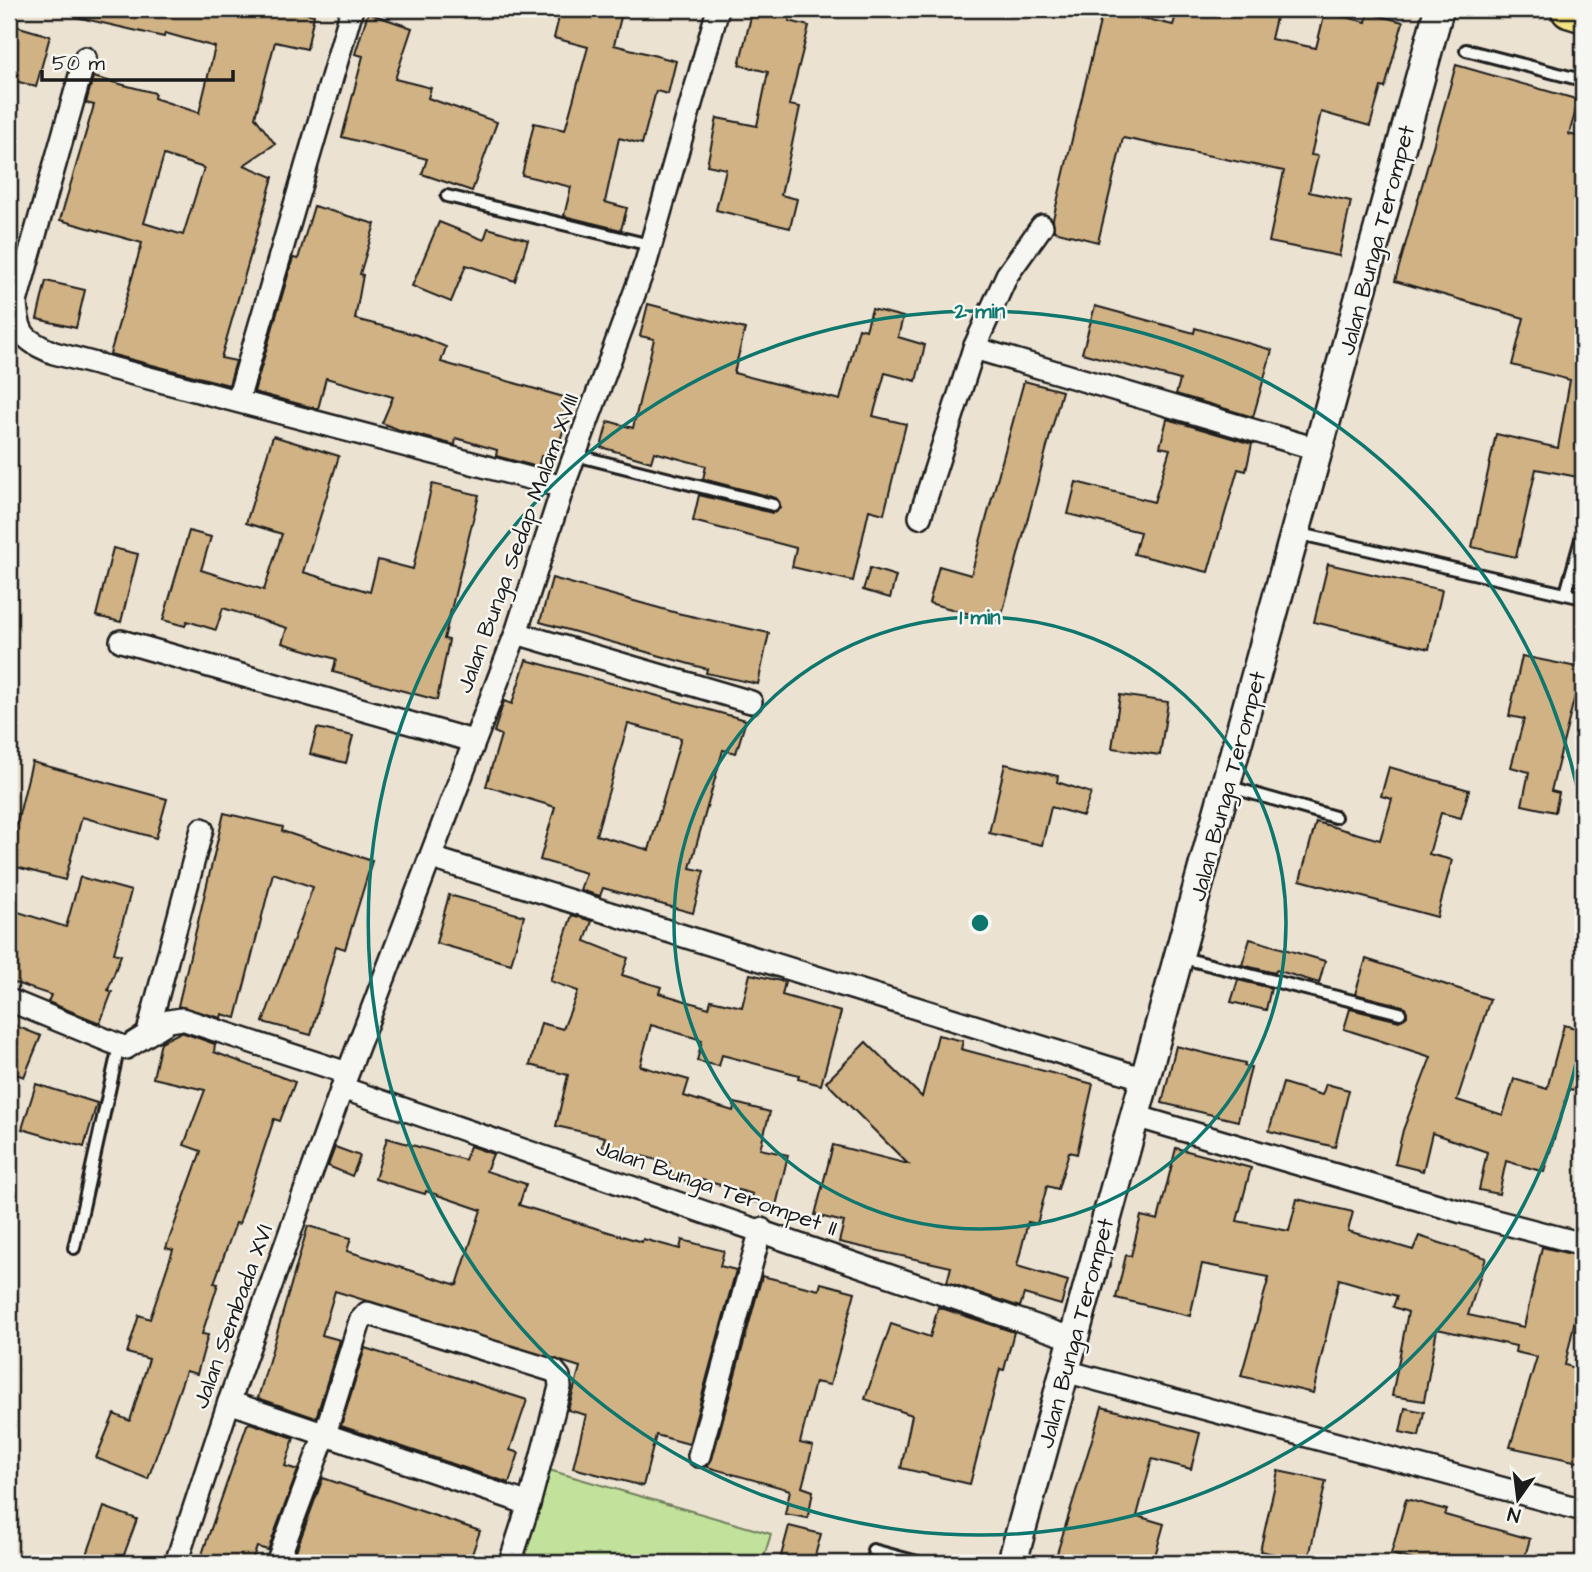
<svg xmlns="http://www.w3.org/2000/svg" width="1592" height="1572" font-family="'Architects Daughter',sans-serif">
<rect width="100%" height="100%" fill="#ebe2d1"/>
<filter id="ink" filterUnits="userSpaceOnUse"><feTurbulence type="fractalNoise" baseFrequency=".0143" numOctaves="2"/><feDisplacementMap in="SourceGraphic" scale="14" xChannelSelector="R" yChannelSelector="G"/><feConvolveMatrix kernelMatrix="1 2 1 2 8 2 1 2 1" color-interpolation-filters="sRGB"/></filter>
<g filter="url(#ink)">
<path fill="#c2e29b" stroke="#6f7f5c" stroke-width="2" d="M549 1470 771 1534 762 1563H522Z"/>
<g fill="#d0b284" stroke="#1c1c1c" stroke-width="2" fill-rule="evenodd">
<path d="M77 9H287L314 15 307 49 275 42 255 117 275 144 244 165 273 177 221 358 236 361 229 385 110 354 142 243 60 220 94 105 86 103 93 77 155 93 154 98 199 113 215 47 165 33 164 37 76 17ZM164 155 204 168 183 235 144 223Z"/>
<path d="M561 9H623L614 45 676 61 668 94 656 91 642 144 619 138 605 202 627 208 621 230 564 216 571 187 522 175 534 123 565 130 588 47 554 38Z"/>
<path d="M753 9H792L789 21 809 26 789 105 800 107 781 195 797 199 790 228 716 210 726 169 707 165 717 118 757 126 768 72 739 65Z"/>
<path d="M1103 9 1173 25 1178 9H1278L1271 39 1316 48 1325 12 1366 22 1368 13 1403 22 1385 88 1381 87 1370 126 1321 112 1311 155 1318 156 1309 192 1351 201 1339 256 1269 242 1284 171 1123 138 1098 242 1054 231 1053 219Z"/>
<path d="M368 13 412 28 395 79 431 88 428 98 497 122 472 191 422 174 427 159 342 137 363 56 355 54Z"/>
<path d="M9 24 50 36 36 87 9 79Z"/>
<path d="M1456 65 1579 100 1569 134 1583 138V220L1575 248 1583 250V448L1578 477 1536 469 1516 557 1472 547 1496 434 1558 448 1570 380 1512 365 1524 318 1395 281Z"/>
<path d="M314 206 375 224 360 274 363 275 355 319 417 335 446 347 441 362 574 400 553 460 541 456 538 467 496 456 497 450 456 438 455 445 402 431 382 423 393 397 326 378 318 409 254 392 293 258 298 259Z"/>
<path d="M439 222 484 240 488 228 528 240 515 281 466 265 451 302 412 286Z"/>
<path d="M46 281 85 290 76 328 37 319Z"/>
<path d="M648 304 745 329 734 373 840 400 859 328 866 330 872 309 903 317 898 337 925 345 916 381 885 373 873 416 906 424 884 514 869 510 853 581 792 567 796 548 693 521 699 495 772 513 780 508 776 498 703 479 706 466 654 452 651 462 601 447 608 421 633 428 654 339 640 336Z"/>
<path d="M1095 306 1194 333 1195 328 1272 350 1253 417 1176 394 1180 380 1082 353Z"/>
<path d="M1024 381 1062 391 1000 622 929 603 939 566 971 575Z"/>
<path d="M1167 419 1252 444 1246 471 1238 469 1208 572 1134 554 1140 532 1068 514 1076 482 1154 502 1170 449 1160 447Z"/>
<path d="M273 436 339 456 303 572 370 592 378 560 413 569 432 484 479 495 444 639 449 640 437 700 333 672 336 659 282 643 287 628 223 608 216 630 187 621 185 626 163 620 189 531 211 537 201 570 264 590 282 534 246 523Z"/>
<path d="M113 548 138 554 121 622 96 616Z"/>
<path d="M1328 564 1442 590 1429 649 1314 622Z"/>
<path d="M870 568 896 576 890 598 863 590Z"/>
<path d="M552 578 677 613 769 633 758 684 706 673 707 669 540 622Z"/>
<path d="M1522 656 1582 668 1551 791 1559 793 1555 812 1522 805 1529 772 1511 767 1524 719 1509 716Z"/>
<path d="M526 660 746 720 736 753 723 750 690 868 704 871 693 913 603 888 600 896 580 890 586 873 540 860 555 807 486 786 501 735 494 732 504 701 512 704ZM628 724 681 738 649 850 596 835Z"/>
<path d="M1120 695 1168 702 1160 755 1112 748Z"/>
<path d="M317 728 353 736 346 763 310 754Z"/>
<path d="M32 762 167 799 156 838 82 817 65 880 9 865V833L14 835Z"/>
<path d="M1005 764 1058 776 1057 782 1091 793 1083 816 1051 807 1042 845 989 833Z"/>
<path d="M1389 767 1469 790 1461 818 1441 813 1429 854 1452 860 1437 917 1300 880 1316 822 1380 840 1392 799 1381 796Z"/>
<path d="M224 813 283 827 282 831 372 861 345 949 336 946 311 1035 263 1022 313 887 273 873 236 1018 222 1014 221 1018 178 1006Z"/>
<path d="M80 877 131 891 114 953 121 955 108 990 112 992 100 1023 48 1002 51 995 9 981V909L66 927Z"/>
<path d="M449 895 524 916 511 964 436 943Z"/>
<path d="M572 915 592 921 585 941 628 958 622 975 661 987 659 993 709 1008 711 1000 742 1007 750 974 785 982 782 995 841 1012 821 1085 798 1079 799 1075 722 1055 719 1066 697 1061 702 1040 651 1025 640 1066 689 1080 684 1096 733 1111 735 1103 770 1112 760 1149 788 1155 776 1206 751 1201 753 1194 702 1180 700 1185 665 1175 669 1163 602 1146 605 1137 556 1126 568 1075 530 1065 541 1023 563 1029 578 991 550 981Z"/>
<path d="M1250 939 1325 961 1319 983 1276 970 1275 973 1242 965Z"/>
<path d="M1366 959 1490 999 1457 1100 1503 1115 1514 1079 1547 1089 1564 1025 1583 1030V1092L1569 1089 1544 1172 1506 1161 1499 1194 1479 1190 1487 1152 1432 1133 1423 1171 1395 1164 1403 1130 1431 1057 1344 1029 1350 1009 1399 1021 1407 1016 1403 1006 1355 994Z"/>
<path d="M1238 980 1271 988 1266 1010 1231 1002Z"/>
<path d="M9 1023 41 1036 24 1077 9 1071Z"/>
<path d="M181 1032 215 1044 214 1052 295 1082 280 1121 274 1119 239 1224 236 1223 214 1283 218 1284 202 1334 208 1335 197 1374 186 1371 148 1479 96 1458 114 1414 130 1421 149 1359 127 1353 139 1315 150 1319 173 1250 166 1248 201 1151 184 1145 205 1090 153 1078 161 1042Z"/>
<path d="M938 1035 963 1041 961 1049 1093 1084 1077 1154 1069 1152 1058 1189 1047 1186 1037 1224 1028 1222 1017 1266 1068 1281 1061 1305 1024 1294 1020 1307 947 1282 951 1267 839 1242 844 1222 815 1215 833 1145 908 1164 826 1082 866 1042 922 1097Z"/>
<path d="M1176 1046 1245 1063 1244 1066 1251 1067 1238 1121 1162 1103Z"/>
<path d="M1283 1083 1322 1095 1326 1084 1349 1090 1335 1147 1269 1131Z"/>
<path d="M36 1084 97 1103 84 1147 22 1129Z"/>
<path d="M387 1138 465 1160 470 1146 493 1154 486 1171 526 1184 519 1205 642 1242 643 1239 680 1249 682 1240 724 1251 720 1266 736 1270 689 1444 656 1435 643 1486 573 1468 586 1415 568 1410 580 1367 335 1291 322 1335 340 1340 316 1418 258 1398 308 1226 351 1238 347 1251 457 1285 481 1210 426 1191 425 1194 375 1179Z"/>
<path d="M335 1147 360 1156 352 1176 328 1166Z"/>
<path d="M1176 1148 1251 1168 1237 1221 1289 1231 1297 1199 1353 1212 1348 1231 1413 1250 1419 1236 1486 1258 1468 1315 1524 1327 1542 1247 1583 1257V1283L1565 1365 1583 1370V1463L1510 1447 1537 1357 1515 1352 1516 1346 1437 1329 1424 1401 1392 1396 1408 1312 1393 1307 1397 1296 1339 1279 1313 1393 1241 1376 1269 1277 1202 1264 1190 1316 1116 1298 1126 1255 1131 1256 1141 1216 1158 1220Z"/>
<path d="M762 1276 819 1290 821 1283 855 1292 830 1385 815 1382 800 1443 813 1446 802 1487 813 1491 808 1518 785 1514 790 1490 707 1467 712 1459Z"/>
<path d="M938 1307 1014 1332 1004 1370 1000 1369 970 1484 901 1468 912 1415 865 1399 891 1324 930 1337Z"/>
<path d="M365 1348 527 1400 510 1450 519 1453 509 1483 341 1426Z"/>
<path d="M1102 1407 1200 1433 1191 1469 1152 1459 1137 1516 1164 1524 1153 1563H1054Z"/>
<path d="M1405 1408 1424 1412 1419 1436 1400 1432Z"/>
<path d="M250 1423 294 1438 285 1466 298 1470 268 1550 257 1547 251 1563H199L247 1425Z"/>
<path d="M1278 1471 1326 1481 1308 1561 1260 1551Z"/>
<path d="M323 1478 480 1531 469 1563H306L293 1559Z"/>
<path d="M1406 1499 1447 1510 1445 1515 1530 1539 1523 1563H1425L1391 1554Z"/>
<path d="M104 1507 137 1519 121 1563H84Z"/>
<path d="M789 1526 821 1534 813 1563 781 1556Z"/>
</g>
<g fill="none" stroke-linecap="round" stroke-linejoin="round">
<defs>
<g id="service">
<path d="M1466 50 1574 78 1580 76 1583 70"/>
<path d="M447 196 650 245"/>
<path d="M575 455 773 505"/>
<path d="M1296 533 1583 598"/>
<path d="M1566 593 1583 532"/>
<path d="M1227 786 1335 817"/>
<path d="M1179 957 1400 1013"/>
<path d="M74 1248 119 1046"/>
<path d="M873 1550 921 1563"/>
</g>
<g id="minor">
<path d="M85 58 16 302C18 335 24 340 54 353L563 487"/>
<path d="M974 348 1007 275 1042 226"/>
<path d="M238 400 352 9"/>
<path d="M920 517 974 348 1320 450"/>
<path d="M516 633 751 702"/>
<path d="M121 641 473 741"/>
<path d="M432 858 1145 1079"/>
<path d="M9 1000 126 1048 169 1021 182 1019 347 1073"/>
<path d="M148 1032 202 829"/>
<path d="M342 1088 1074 1339"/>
<path d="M1135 1116 1465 1213 1583 1244"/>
<path d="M1065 1371 1583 1510"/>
<path d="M229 1402 529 1504 510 1563"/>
<path d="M699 1456 761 1229"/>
<path d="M176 1563 229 1402 342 1088 516 633 563 487 646 262 718 9"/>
<path d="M277 1563 325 1434 360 1321 367 1313 554 1371 559 1377 560 1387 529 1504"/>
</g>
<path id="tertiary" d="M1012 1563 1439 9"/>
<path id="trunk" d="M1570 9 1583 13"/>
</defs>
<use href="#service" stroke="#1c1c1c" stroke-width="16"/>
<use href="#minor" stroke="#1c1c1c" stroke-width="26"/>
<use href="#tertiary" stroke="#1c1c1c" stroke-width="33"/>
<use href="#trunk" stroke="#1c1c1c" stroke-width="42"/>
<use href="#service" stroke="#f6f6f2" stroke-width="10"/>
<use href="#minor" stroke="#f6f6f2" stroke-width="21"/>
<use href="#tertiary" stroke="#f6f6f2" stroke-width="28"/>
<use href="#trunk" stroke="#f4e382" stroke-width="37"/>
</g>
</g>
<g fill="none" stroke="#0f766e" stroke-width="3.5">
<circle cx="980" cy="923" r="306"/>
<path d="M1583 1029A612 612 0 1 1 1583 817"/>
</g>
<g text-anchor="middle" stroke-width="5" stroke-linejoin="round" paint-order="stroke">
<g font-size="23" fill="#1c1c1c" stroke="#f6f6f2">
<text transform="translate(1376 240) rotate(-75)" y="8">Jalan Bunga Terompet</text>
<text transform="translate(517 543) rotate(-70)" y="8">Jalan Bunga Sedap Malam XVIII</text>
<text transform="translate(1227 786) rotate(-75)" y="8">Jalan Bunga Terompet</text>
<text transform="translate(717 1187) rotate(19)" y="8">Jalan Bunga Terompet II</text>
<text transform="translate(232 1316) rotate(-70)" y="8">Jalan Sembada XVI</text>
<text transform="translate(1075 1333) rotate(-75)" y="8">Jalan Bunga Terompet</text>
</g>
</g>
<circle cx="980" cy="923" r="10" fill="#0f766e" stroke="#f6f6f2" stroke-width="3.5"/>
<g font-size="21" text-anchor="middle" font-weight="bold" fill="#0f766e" stroke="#f6f6f2" stroke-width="5" stroke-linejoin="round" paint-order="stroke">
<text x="980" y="318">2 min</text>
<text x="980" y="624">1 min</text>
</g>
<rect width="1592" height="1572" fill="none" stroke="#f6f6f2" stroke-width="35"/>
<rect x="18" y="18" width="1557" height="1537" fill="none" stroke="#1c1c1c" stroke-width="2.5" filter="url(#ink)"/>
<g transform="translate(1518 1499) rotate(194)" stroke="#f6f6f2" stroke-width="5" paint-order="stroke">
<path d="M0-5L12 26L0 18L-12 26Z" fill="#1c1c1c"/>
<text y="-10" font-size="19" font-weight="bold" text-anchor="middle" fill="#1c1c1c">N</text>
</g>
<path d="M42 70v10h191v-10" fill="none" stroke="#1c1c1c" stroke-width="3.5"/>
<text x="52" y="70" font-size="21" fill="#1c1c1c" stroke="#f6f6f2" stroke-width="5" paint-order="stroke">50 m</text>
</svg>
